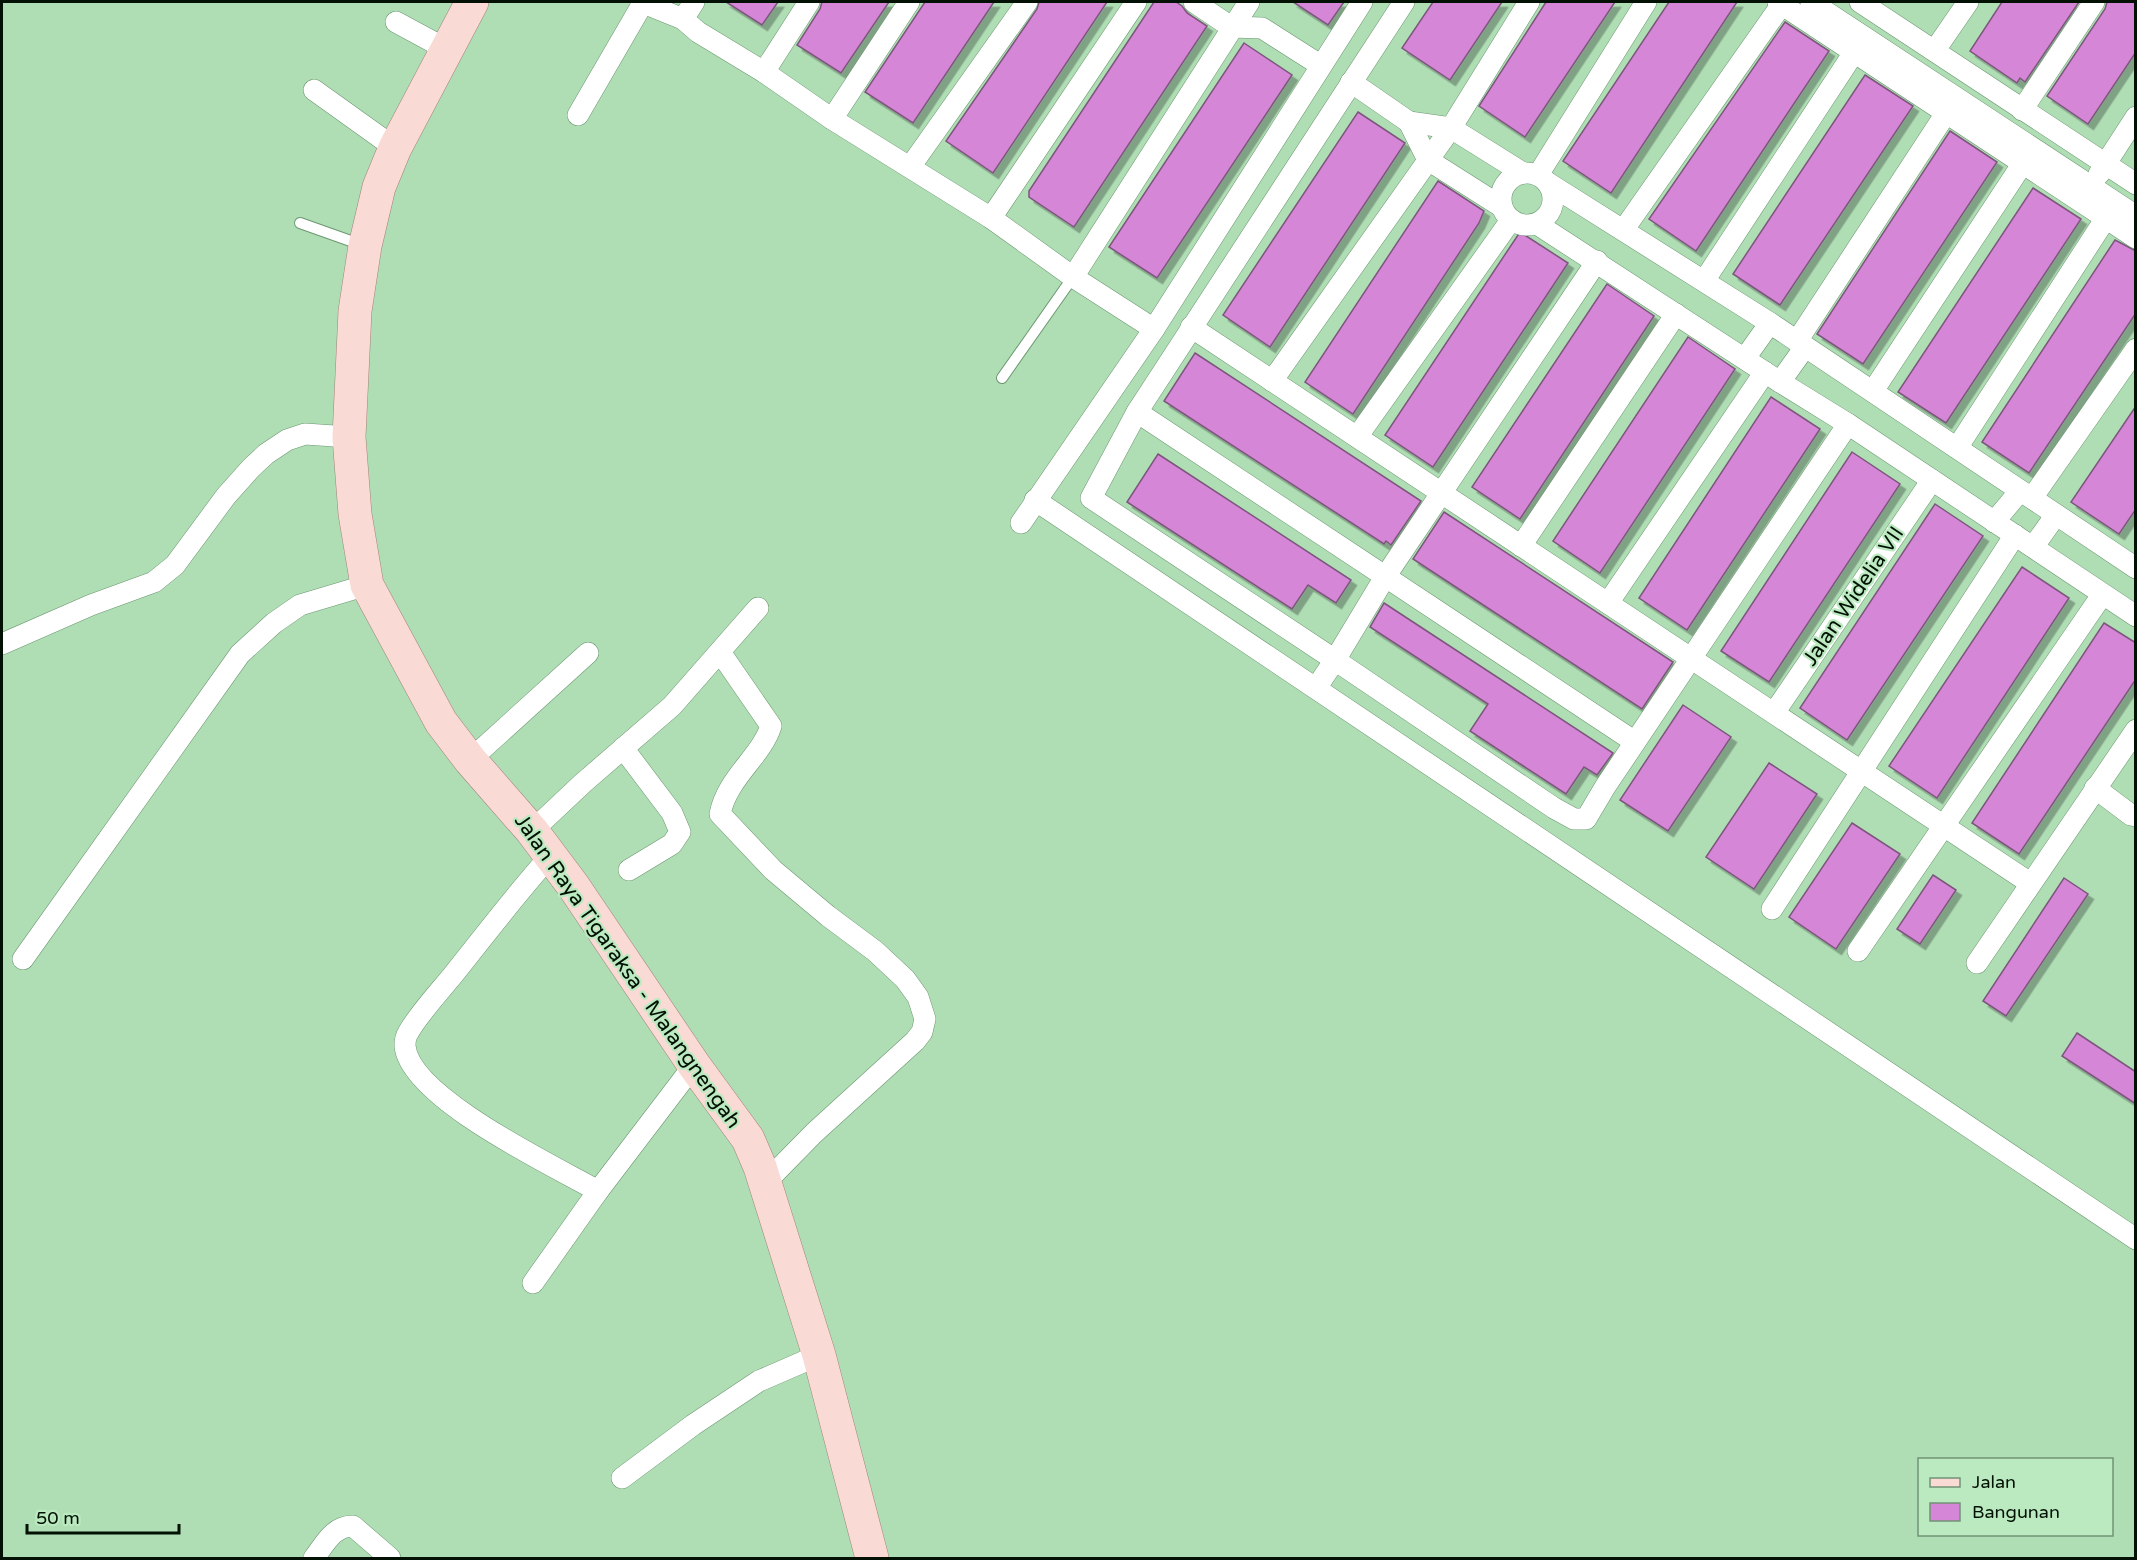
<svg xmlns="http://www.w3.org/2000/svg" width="2137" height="1560" font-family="'Varela Round',sans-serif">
<defs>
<filter id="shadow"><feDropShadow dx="5.5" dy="5.5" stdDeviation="0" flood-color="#0004"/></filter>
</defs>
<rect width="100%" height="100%" fill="#afddb4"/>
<g fill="#d686d6" stroke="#7c567c" stroke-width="1.5" filter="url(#shadow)">
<path d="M726 2H778L762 25Z"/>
<path d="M822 2H889L841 73 797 45 820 9Z"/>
<path d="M925 2H994L913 123 865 92Z"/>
<path d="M1039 2H1107L993 173 946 141 1037 9Z"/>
<path d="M1154 2H1176L1182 6 1187 13 1207 26 1074 227 1029 197V191Z"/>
<path d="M1293 2H1344L1328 25Z"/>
<path d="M1433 2H1502L1450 80 1402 48Z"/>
<path d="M1546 2H1615L1525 137 1479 106Z"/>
<path d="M1669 2H1737L1611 193 1563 161Z"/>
<path d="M2002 2H2079L2025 82 2020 78 2017 83 1970 51Z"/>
<path d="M2107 2H2136V52L2088 124 2047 96 2105 9Z"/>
<path d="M1785 22 1829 51 1696 251 1649 219Z"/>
<path d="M1244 43 1292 75 1157 278 1109 247Z"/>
<path d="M1865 75 1913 106 1780 305 1733 274Z"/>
<path d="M1358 112 1405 143 1270 347 1223 315Z"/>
<path d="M1950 131 1997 162 1863 364 1817 334Z"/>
<path d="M1438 181 1484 211 1479 223 1353 414 1305 382Z"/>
<path d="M2033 188 2081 219 1946 423 1898 392Z"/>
<path d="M1520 232 1568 263 1433 467 1385 435Z"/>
<path d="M2115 240 2136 251V313L2029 473 1982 442Z"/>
<path d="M1607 284 1654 316 1520 519 1472 487Z"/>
<path d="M1688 337 1735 369 1600 573 1553 541Z"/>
<path d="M1195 353 1421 501 1391 545 1386 541 1384 544 1164 401Z"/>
<path d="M1771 397 1820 429 1687 630 1639 598Z"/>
<path d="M2136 406V509L2119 534 2071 502Z"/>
<path d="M1852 452 1900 484 1769 682 1721 651Z"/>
<path d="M1158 454 1351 580 1336 603 1308 585 1292 609 1127 502Z"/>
<path d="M1935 504 1983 536 1847 740 1800 708Z"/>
<path d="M1444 512 1673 662 1642 709 1413 559Z"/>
<path d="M2022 567 2069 598 1937 798 1889 766Z"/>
<path d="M1384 603 1613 753 1597 775 1584 767 1566 794 1470 731 1488 704 1370 627Z"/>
<path d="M2104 623 2136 643V679L2019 854 1972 823Z"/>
<path d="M1683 705 1731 737 1668 831 1620 800Z"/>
<path d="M1769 763 1817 794 1754 889 1706 857Z"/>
<path d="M1852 823 1900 854 1836 949 1789 917Z"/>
<path d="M1933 875 1956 890 1920 944 1897 929Z"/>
<path d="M2064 878 2088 894 2006 1016 1983 1001Z"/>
<path d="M2077 1033 2136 1072V1104L2062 1056Z"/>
</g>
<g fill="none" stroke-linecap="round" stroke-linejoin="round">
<defs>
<g id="lane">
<path d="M300 223 362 245"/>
<path d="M1002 378 1073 277"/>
</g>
<g id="street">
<path d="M641 2 683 19"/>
<path d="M694 2 683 19 698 32 764 72 832 119 991 218 1073 277 1154 329"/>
<path d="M1194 2 1231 27 1262 28 1320 65"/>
<path d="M1404 2 1137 412 1091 498 1335 660 1385 577 1597 261"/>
<path d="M1778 2 2136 238"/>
<path d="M1811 2 2136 216"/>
<path d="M1860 2 2136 184"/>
<path d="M396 22 446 49"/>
<path d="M1935 50 1968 2"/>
<path d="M764 72 809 2"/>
<path d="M1351 82 1409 122 1451 128 1523 173"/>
<path d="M314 90 395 148"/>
<path d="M2022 110 2094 2"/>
<path d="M578 115 643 3"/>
<path d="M832 119 909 2"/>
<path d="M1409 122 1428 160 1502 207"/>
<path d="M910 167 1027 2"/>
<circle cx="1527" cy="199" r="26"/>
<path d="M2099 174 2136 117"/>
<path d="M1538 175 1646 2"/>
<path d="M1548 183 1770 323 2136 568"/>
<path d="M991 218 1136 2"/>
<path d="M1537 224 1780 382 1848 424 2136 616"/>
<path d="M1624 229 1782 4"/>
<path d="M1073 277 1249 2"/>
<path d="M1704 281 1855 51"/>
<path d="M1191 327 2030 883"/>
<path d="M1797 341 1954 101"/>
<path d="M1745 358 1770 323"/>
<path d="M1272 381 1451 128 1529 2"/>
<path d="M1780 382 1805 347"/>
<path d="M1873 391 2023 163"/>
<path d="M1137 412 1635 742"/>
<path d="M1357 437 1511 220"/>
<path d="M1957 448 2106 218"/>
<path d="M2032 498 2136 349"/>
<path d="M1035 500 2136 1239"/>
<path d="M1994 522 2020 491"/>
<path d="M1021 523 1154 329 1362 2"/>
<path d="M1521 546 1676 314"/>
<path d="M2033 547 2056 515"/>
<path d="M1608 603 1765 372"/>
<path d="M2 644 91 605 154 582 175 565 226 496 251 468 266 454 287 440 305 434 349 437"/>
<path d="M720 652 771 726C761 757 727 778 720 814L773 870 828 916 875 951 905 979 918 997 925 1019 922 1032 915 1041 814 1133 765 1183"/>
<path d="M1316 688 1335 660 1554 808 1574 819H1586L1605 787 1848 424"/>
<path d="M1774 713 1932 480"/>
<path d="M623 748 672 813 680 832 672 844 629 870"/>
<path d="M470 760 588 653"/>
<path d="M2095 788 2131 815 2136 816"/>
<path d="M532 831 583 783 672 706 758 608"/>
<path d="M551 855C516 894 485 935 453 975 440 991 417 1016 408 1033 406 1036 405 1042 405 1046 410 1098 554 1166 598 1191"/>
<path d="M1772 909 2015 535"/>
<path d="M1858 951 2102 595"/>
<path d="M23 959 240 654 274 623 300 605 367 585"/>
<path d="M1977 963 2136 730"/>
<path d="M533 1283 598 1191 694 1065"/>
<path d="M622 1478 693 1425 759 1381 819 1355"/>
<path d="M314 1558C325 1544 333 1526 353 1526L390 1558"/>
</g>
<path id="primary" d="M472 2 395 148 379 187 365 246 355 311 349 437 355 514 367 585 441 722 470 760 532 831 574 887 694 1065 748 1139 760 1167 819 1355 872 1558"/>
</defs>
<use href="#lane" stroke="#6c9871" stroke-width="12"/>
<use href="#street" stroke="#6c9871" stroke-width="22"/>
<use href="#primary" stroke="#a1837a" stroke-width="34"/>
<use href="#lane" stroke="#fff" stroke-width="10"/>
<use href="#street" stroke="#fff" stroke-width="21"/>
<use href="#primary" stroke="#fadad5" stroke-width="33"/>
</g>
<g text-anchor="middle" stroke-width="4.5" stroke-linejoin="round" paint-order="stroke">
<g font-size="21" fill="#021104" stroke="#bceac0">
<text transform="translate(1853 596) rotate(-56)" y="7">Jalan Widelia VII</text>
<text transform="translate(628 971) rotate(55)" y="7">Jalan Raya Tigaraksa - Malangnengah</text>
</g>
</g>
<rect width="2137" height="1560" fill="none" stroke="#021104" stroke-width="6"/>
<rect x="1918" y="1458" width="195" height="78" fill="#bceac0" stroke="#729375" stroke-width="1.5"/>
<rect x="1930" y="1478" width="30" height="9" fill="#fadad5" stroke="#729375" stroke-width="1.5"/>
<text x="1972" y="1488" font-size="18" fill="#021104">Jalan</text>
<rect x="1930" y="1503" width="30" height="18" fill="#d686d6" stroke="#729375" stroke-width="1.5"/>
<text x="1972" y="1518" font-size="18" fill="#021104">Bangunan</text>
<path d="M27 1524v9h152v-9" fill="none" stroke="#021104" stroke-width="3"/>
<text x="36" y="1524" font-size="18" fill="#021104" stroke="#bceac0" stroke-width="4.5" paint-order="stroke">50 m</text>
</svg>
